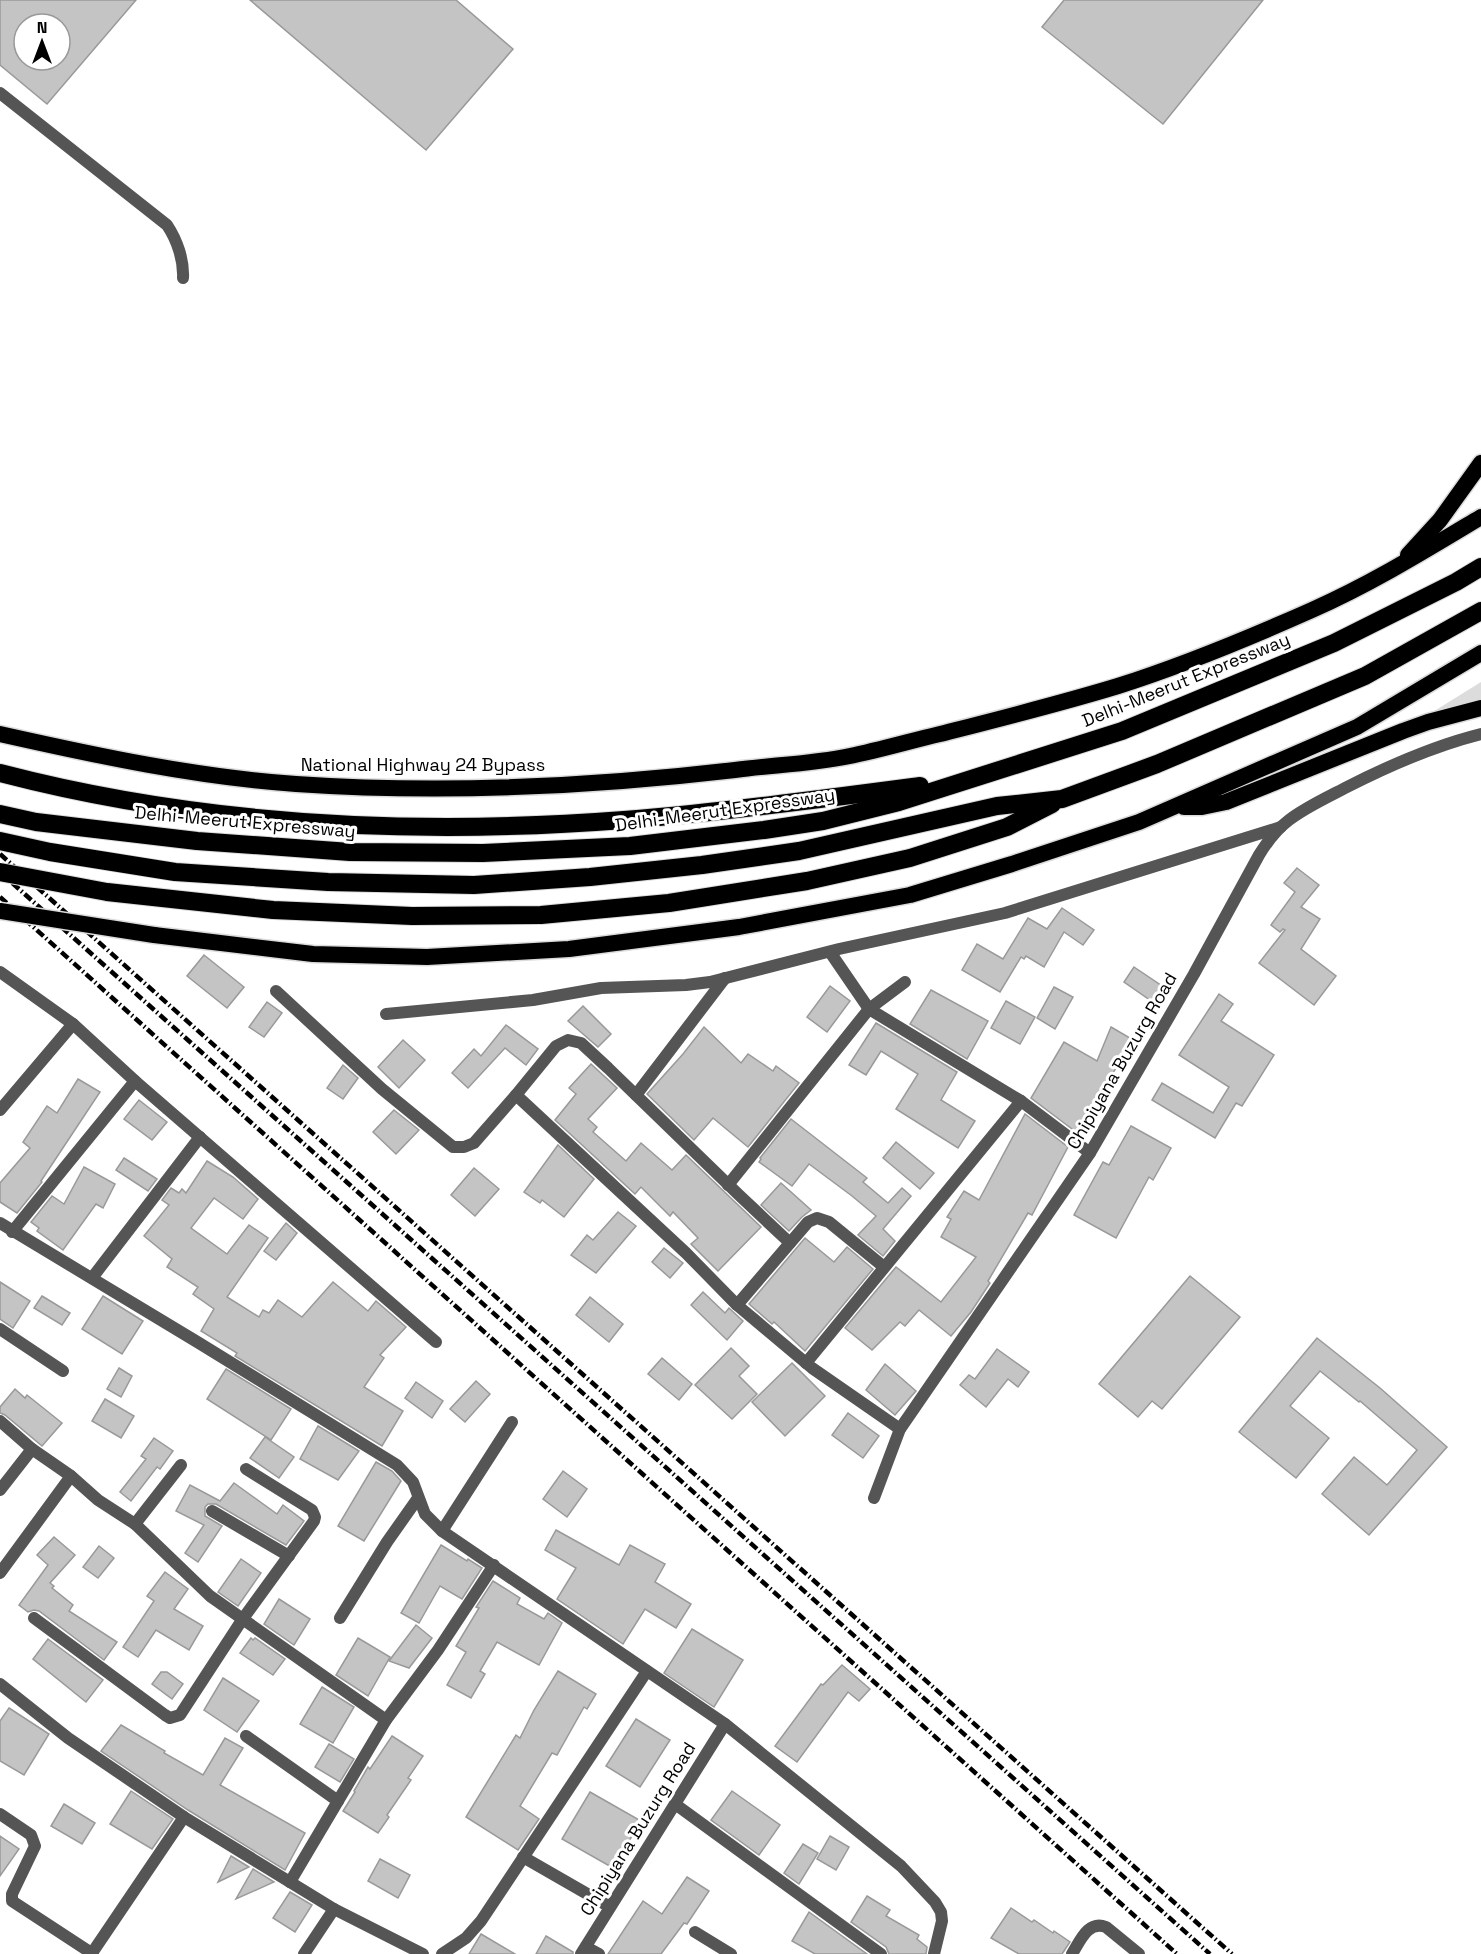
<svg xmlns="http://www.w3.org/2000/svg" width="1481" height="1954" font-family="'Space Grotesk',sans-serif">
<rect width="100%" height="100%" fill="#fff"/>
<path fill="#dcdcdc" d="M1481 682V701L1428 715Z"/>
<g fill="#c4c4c4" stroke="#999" stroke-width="1.5" fill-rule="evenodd">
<path d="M0 0H136L47 104 0 65ZM24 24H60V60H24Z"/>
<path d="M250 0H456L513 49 426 150Z"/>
<path d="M1064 0H1263L1163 124 1042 27Z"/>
<path d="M1297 868 1319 885 1301 907 1320 919 1301 949 1336 976 1314 1005 1259 963 1285 930 1283 929 1280 932 1271 925 1295 892 1284 883Z"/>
<path d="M1062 908 1094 930 1083 945 1064 932 1044 967 1026 956 1024 959 1021 957 1000 992 962 970 977 944 1003 959 1028 918 1047 929Z"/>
<path d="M204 955 244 987 227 1008 187 976Z"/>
<path d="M1134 967 1168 990 1157 1005 1124 982Z"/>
<path d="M830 986 850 1001 827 1032 807 1017Z"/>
<path d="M1054 987 1073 997 1055 1029 1037 1018Z"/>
<path d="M931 990 988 1021 967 1059 910 1024Z"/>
<path d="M1219 994 1233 1004 1221 1021 1274 1055 1242 1106 1236 1103 1215 1138 1152 1100 1162 1083 1213 1113 1229 1087 1179 1055Z"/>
<path d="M1006 1001 1035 1017 1020 1044 991 1028Z"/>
<path d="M267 1002 282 1013 264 1037 249 1027Z"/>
<path d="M583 1006 611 1034 598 1047 568 1021Z"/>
<path d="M876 1023 957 1072 941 1100 975 1121 958 1148 896 1109 918 1074 881 1051 866 1075 849 1065Z"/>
<path d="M506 1025 538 1049 526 1065 505 1048 468 1088 452 1073 474 1049 481 1056Z"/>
<path d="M704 1027 741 1063 748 1054 773 1071 776 1066 799 1083 748 1147 713 1118 694 1140 647 1094 683 1054Z"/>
<path d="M1111 1027 1130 1038 1118 1065 1076 1132 1031 1098 1064 1042 1097 1061Z"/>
<path d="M403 1040 425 1060 399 1088 378 1067Z"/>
<path d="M591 1064 617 1088 588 1119 597 1127 593 1132 626 1161 641 1143 672 1170 686 1155 761 1227 718 1271 691 1244 698 1238 673 1212 670 1216 641 1187 635 1194 555 1120 576 1094 569 1088Z"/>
<path d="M343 1065 358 1078 343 1099 327 1088Z"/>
<path d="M78 1079 100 1092 41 1181 42 1182 17 1213 0 1202V1183L30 1148 23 1142 47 1106 57 1113Z"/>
<path d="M139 1100 167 1122 152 1140 124 1119Z"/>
<path d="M394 1110 419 1130 396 1154 373 1132Z"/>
<path d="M1025 1114 1068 1147 1032 1215 1028 1213 988 1281 990 1283 971 1312 951 1336 919 1310 905 1326 900 1322 872 1350 845 1328 896 1267 941 1302 976 1257 941 1237 951 1219 947 1217 964 1191 979 1200Z"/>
<path d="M791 1119 867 1178 863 1182 888 1203 902 1188 911 1196 883 1229 895 1241 883 1256 858 1235 876 1216 852 1196 809 1164 792 1186 759 1162 761 1159 760 1158Z"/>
<path d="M1131 1126 1171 1148 1153 1180 1149 1177 1116 1238 1074 1215 1103 1162 1109 1165Z"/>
<path d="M896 1142 934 1173 920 1189 883 1158Z"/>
<path d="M558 1145 594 1179 564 1217 542 1200 540 1203 524 1192Z"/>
<path d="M124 1158 157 1179 148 1191 116 1170Z"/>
<path d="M207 1161 233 1177 258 1199 243 1219 214 1198 191 1228 227 1254 249 1225 268 1238 227 1297 259 1317 263 1310 269 1313 278 1300 302 1317 333 1282 368 1311 376 1301 406 1327 380 1355 384 1358 364 1387 403 1411 382 1446 235 1356 237 1353 201 1331 214 1309 193 1294 198 1287 167 1267 172 1259 144 1236 169 1205 162 1200 171 1188 179 1193 182 1189 186 1193Z"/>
<path d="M84 1167 115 1184 103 1208 96 1204 63 1250 37 1231 39 1228 31 1222 52 1196 64 1204Z"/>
<path d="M474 1168 499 1189 475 1216 451 1195Z"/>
<path d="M781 1183 811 1210 802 1217 789 1231 761 1205Z"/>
<path d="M618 1212 636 1226 596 1273 571 1255 587 1235 593 1240Z"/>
<path d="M286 1223 297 1233 276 1260 264 1251Z"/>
<path d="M805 1238 834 1262 847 1247 873 1269 805 1351 774 1322 772 1324 749 1304Z"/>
<path d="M664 1248 683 1263 670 1278 652 1262Z"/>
<path d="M1190 1276 1240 1317 1162 1409 1152 1401 1138 1417 1099 1384Z"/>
<path d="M0 1282 30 1301 13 1328 0 1319Z"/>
<path d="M703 1292 725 1313 729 1308 743 1321 727 1340 691 1305Z"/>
<path d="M42 1296 70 1313 62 1325 34 1308Z"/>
<path d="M103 1296 143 1321 122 1354 82 1329Z"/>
<path d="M590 1297 623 1324 609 1342 576 1315Z"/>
<path d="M1317 1338 1380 1388 1447 1447 1369 1535 1322 1494 1354 1457 1387 1485 1417 1450 1360 1401 1359 1402 1320 1371 1290 1406 1329 1438 1296 1478 1239 1432Z"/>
<path d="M731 1348 749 1366 739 1376 757 1394 732 1419 695 1385Z"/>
<path d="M997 1349 1029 1372 1018 1387 1008 1379 986 1407 960 1385 969 1375 975 1379Z"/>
<path d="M662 1358 692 1384 679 1400 648 1374Z"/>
<path d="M792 1363 825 1396 785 1436 752 1402Z"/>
<path d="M885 1364 916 1391 895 1415 866 1390Z"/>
<path d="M119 1368 132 1376 121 1397 107 1389Z"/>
<path d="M226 1369 291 1409 271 1440 207 1399Z"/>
<path d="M476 1381 490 1394 465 1422 450 1409Z"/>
<path d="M416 1382 443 1401 432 1418 405 1398Z"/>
<path d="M15 1389 25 1398 27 1395 62 1423 42 1446 5 1415 0 1413V1407Z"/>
<path d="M105 1399 134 1416 121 1438 92 1421Z"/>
<path d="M848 1413 879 1436 863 1458 832 1435Z"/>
<path d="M318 1426 359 1451 338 1480 300 1459Z"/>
<path d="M265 1437 294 1457 279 1478 250 1458Z"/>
<path d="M154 1438 173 1451 160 1469 157 1467 131 1501 120 1492 146 1459 141 1456Z"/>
<path d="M376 1462 392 1471 401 1481 364 1541 338 1526Z"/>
<path d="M563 1471 587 1489 567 1517 543 1499Z"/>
<path d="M234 1483 277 1514 283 1505 304 1521 286 1545 216 1504H208L205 1507V1516L222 1526 198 1562 185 1553 204 1525 176 1511 190 1485 220 1501Z"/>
<path d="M556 1530 619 1565 630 1545 665 1564 655 1582 691 1604 676 1628 645 1609 623 1644 557 1599 576 1568 545 1550Z"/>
<path d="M54 1537 75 1555 50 1583 54 1586 52 1588 73 1605 69 1611 117 1642 104 1660 39 1611 34 1610 28 1612 19 1605 48 1565 37 1555Z"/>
<path d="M441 1545 467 1561 468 1559 482 1568 462 1599 440 1586 419 1623 401 1613Z"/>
<path d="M99 1546 114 1558 98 1578 83 1567Z"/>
<path d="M241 1559 261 1573 238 1606 218 1592Z"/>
<path d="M165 1572 188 1589 174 1609 203 1626 189 1650 156 1630 138 1657 123 1647 154 1601 147 1596Z"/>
<path d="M493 1581 520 1598 517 1604 544 1619 548 1613 562 1623 539 1665 497 1642 480 1671 485 1674 471 1698 447 1685 466 1652 456 1646 479 1608 476 1607Z"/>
<path d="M279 1599 310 1619 294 1645 264 1624Z"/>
<path d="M416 1625 432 1638 409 1668 389 1661Z"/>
<path d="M692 1629 743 1660 714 1707 664 1673Z"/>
<path d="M251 1638 253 1640 255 1638 285 1659 273 1675 240 1653Z"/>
<path d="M358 1638 390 1657 368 1696 336 1675Z"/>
<path d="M48 1639 103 1680 86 1702 33 1659Z"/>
<path d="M842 1665 870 1689 859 1701 848 1692 797 1762 775 1746 821 1684 823 1685Z"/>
<path d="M558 1671 596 1694 587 1709 584 1707 557 1755 552 1753 520 1806 539 1819 518 1850 466 1817 516 1735 520 1738 534 1710Z"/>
<path d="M161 1672H167L183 1684 172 1699 152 1684Z"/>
<path d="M223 1678 259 1701 237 1732 204 1710Z"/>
<path d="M322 1687 354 1707 333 1743 300 1724Z"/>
<path d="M9 1708 49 1734 24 1775 0 1761V1721Z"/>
<path d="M636 1719 670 1740 640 1787 606 1766Z"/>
<path d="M121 1725 165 1751 164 1753 203 1775 225 1738 243 1748 220 1785 305 1833 285 1870 188 1810 101 1751Z"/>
<path d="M392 1736 423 1756 408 1778 411 1780 387 1815 389 1817 378 1833 343 1811 355 1792 354 1791 368 1767 370 1769Z"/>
<path d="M329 1744 354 1759 340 1782 315 1767Z"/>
<path d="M131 1791 173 1819 152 1849 110 1824Z"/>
<path d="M732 1791 780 1825 759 1855 711 1820Z"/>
<path d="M590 1792 641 1821 613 1868 562 1839Z"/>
<path d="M64 1804 95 1823 82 1844 51 1826Z"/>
<path d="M0 1836 19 1849 0 1876Z"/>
<path d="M830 1836 849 1847 836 1870 817 1859Z"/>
<path d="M803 1844 818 1853 799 1884 784 1873Z"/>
<path d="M231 1856 249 1867 218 1882Z"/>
<path d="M380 1859 410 1875 398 1898 368 1881Z"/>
<path d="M253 1869 274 1882 236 1899Z"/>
<path d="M687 1877 709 1891 687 1924 684 1923 661 1954H608L643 1901 662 1914Z"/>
<path d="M290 1892 312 1905 295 1932 273 1918Z"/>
<path d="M867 1896 890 1910 886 1916 919 1935 917 1939 927 1947 926 1954H889L886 1947 851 1922Z"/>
<path d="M1011 1908 1032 1922 1034 1920 1053 1933 1054 1931 1070 1942 1062 1954H1019L991 1938Z"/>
<path d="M809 1912 867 1954H815L792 1941Z"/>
<path d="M481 1934 515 1954H469Z"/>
<path d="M546 1936 573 1952V1954H536Z"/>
</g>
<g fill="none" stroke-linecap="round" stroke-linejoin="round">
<defs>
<g id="trunk">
<path d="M1408 555 1440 520 1481 463"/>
<path d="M0 734C98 756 196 777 296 784 442 794 590 787 735 770 773 765 812 764 850 756 880 750 910 741 940 734 999 719 1059 704 1118 686 1184 665 1249 638 1312 610 1371 584 1426 550 1481 517"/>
<path d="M1184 807H1202L1226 802 1403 731 1428 722 1481 708"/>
<path d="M154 935 313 954 427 957 569 949 739 927 910 895 1012 864 1139 822 1357 727 1481 653"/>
</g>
<g id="motorway">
<path d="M0 773C203 826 415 836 624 820 723 812 821 799 920 786"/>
<path d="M0 814 36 822 197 841 350 852 483 853 630 846 764 830 823 821 899 802 1122 731 1334 643 1456 582 1481 567"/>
<path d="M0 841 50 852 175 872 328 882 474 885 590 877 702 865 799 851 997 806 1062 799 1157 764 1365 676 1481 611"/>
<path d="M107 892 273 910 412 916 541 915 669 903 807 881 910 858 1007 827 1052 804"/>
</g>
</defs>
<use href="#trunk" stroke="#dbdbdb" stroke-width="19"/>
<use href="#motorway" stroke="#dbdbdb" stroke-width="20"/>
<g stroke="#555" stroke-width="12">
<path d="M830 952 869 1009 1021 1101 1090 1153"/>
<path d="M0 972 73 1024 135 1081 436 1342"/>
<path d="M276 991 382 1089 453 1147H464L474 1143 516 1095 686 1253 737 1305 812 1368 900 1429"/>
<path d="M386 1014 533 1000 601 988 686 985 710 982 839 949 1005 913 1281 827"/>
<path d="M516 1095 556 1046 568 1040 581 1043 608 1068 739 1195 790 1243"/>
<path d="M636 1095 725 978"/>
<path d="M0 1110 73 1024"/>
<path d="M728 1185 869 1009 905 982"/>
<path d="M0 1223 199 1343 397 1465 413 1482 425 1514 442 1531 725 1724 901 1866 935 1902 941 1912 942 1921 934 1954"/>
<path d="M12 1232 135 1081"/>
<path d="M92 1278 200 1137"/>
<path d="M737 1305 808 1222 817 1218 829 1222 884 1267"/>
<path d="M0 1329 63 1371"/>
<path d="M806 1363 1021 1101"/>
<path d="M0 1421 32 1449 71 1476 98 1500 135 1524 210 1596 386 1720"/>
<path d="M0 1490 32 1449"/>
<path d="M212 1511 289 1556"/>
<path d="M135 1524 181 1465"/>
<path d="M442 1531 512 1422"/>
<path d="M0 1573 71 1476"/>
<path d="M34 1618 165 1715 170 1718 180 1715 242 1620 314 1521 315 1517 312 1510 246 1469"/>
<path d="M340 1618 387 1542 418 1498"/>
<path d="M0 1684 68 1738 184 1817 334 1909 423 1954"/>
<path d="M246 1736 338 1801"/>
<path d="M675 1804 881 1954"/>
<path d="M0 1814 31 1835 35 1846 12 1894V1901L93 1954"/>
<path d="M523 1857 610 1907"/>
<path d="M290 1882 386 1720 438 1650 494 1565"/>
<path d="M695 1932 731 1954"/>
<path d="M586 1947 599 1954"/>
<path d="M92 1953 184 1817"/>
<path d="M304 1954 334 1909"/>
<path d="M442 1954 466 1938 481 1921 647 1671"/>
<path d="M1072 1954C1080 1941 1088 1920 1106 1927L1139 1954"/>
</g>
<g stroke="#555" stroke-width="12">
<path d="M0 93 167 225C177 240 184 260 183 278"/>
<path d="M874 1498 900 1429 1090 1153 1194 974 1259 855C1267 842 1277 829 1289 820 1306 807 1326 798 1345 788 1388 766 1433 746 1481 734"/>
<path d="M581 1954 725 1724"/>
</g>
<use href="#trunk" stroke="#000" stroke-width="16"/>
<use href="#motorway" stroke="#000" stroke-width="18"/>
<g stroke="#000" stroke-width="4.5" stroke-dasharray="9 3 1.5 3" stroke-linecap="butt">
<path d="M0 854 1232 1954"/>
<path d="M0 872 1210 1954"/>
<path d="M0 897 1177 1954"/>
</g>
<defs>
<path id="trunk-bridge" d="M0 911 154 935"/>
<path id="motorway-bridge" d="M0 872 107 892"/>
</defs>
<use href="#trunk-bridge" stroke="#dbdbdb" stroke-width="19" stroke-linecap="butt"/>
<use href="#motorway-bridge" stroke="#dbdbdb" stroke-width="20" stroke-linecap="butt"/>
<use href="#trunk-bridge" stroke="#000" stroke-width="16"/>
<use href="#motorway-bridge" stroke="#000" stroke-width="18"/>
</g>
<g text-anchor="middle" stroke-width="6" stroke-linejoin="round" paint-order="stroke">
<g font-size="18" fill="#000" stroke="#fff">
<text transform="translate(1186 680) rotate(-22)" y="6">Delhi-Meerut Expressway</text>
<text x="423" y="771">National Highway 24 Bypass</text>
<text transform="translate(725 810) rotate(-8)" y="6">Delhi-Meerut Expressway</text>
<text transform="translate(245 822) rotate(5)" y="6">Delhi-Meerut Expressway</text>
<text transform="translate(1122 1061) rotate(-60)" y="6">Chipiyana Buzurg Road</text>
<text transform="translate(638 1829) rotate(-58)" y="6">Chipiyana Buzurg Road</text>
</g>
</g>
<g transform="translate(42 42)"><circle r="28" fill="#ffffff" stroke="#999999" stroke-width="1.5"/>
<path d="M0-4.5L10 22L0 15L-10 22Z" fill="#000000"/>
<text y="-9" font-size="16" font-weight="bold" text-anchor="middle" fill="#000000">N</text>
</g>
</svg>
